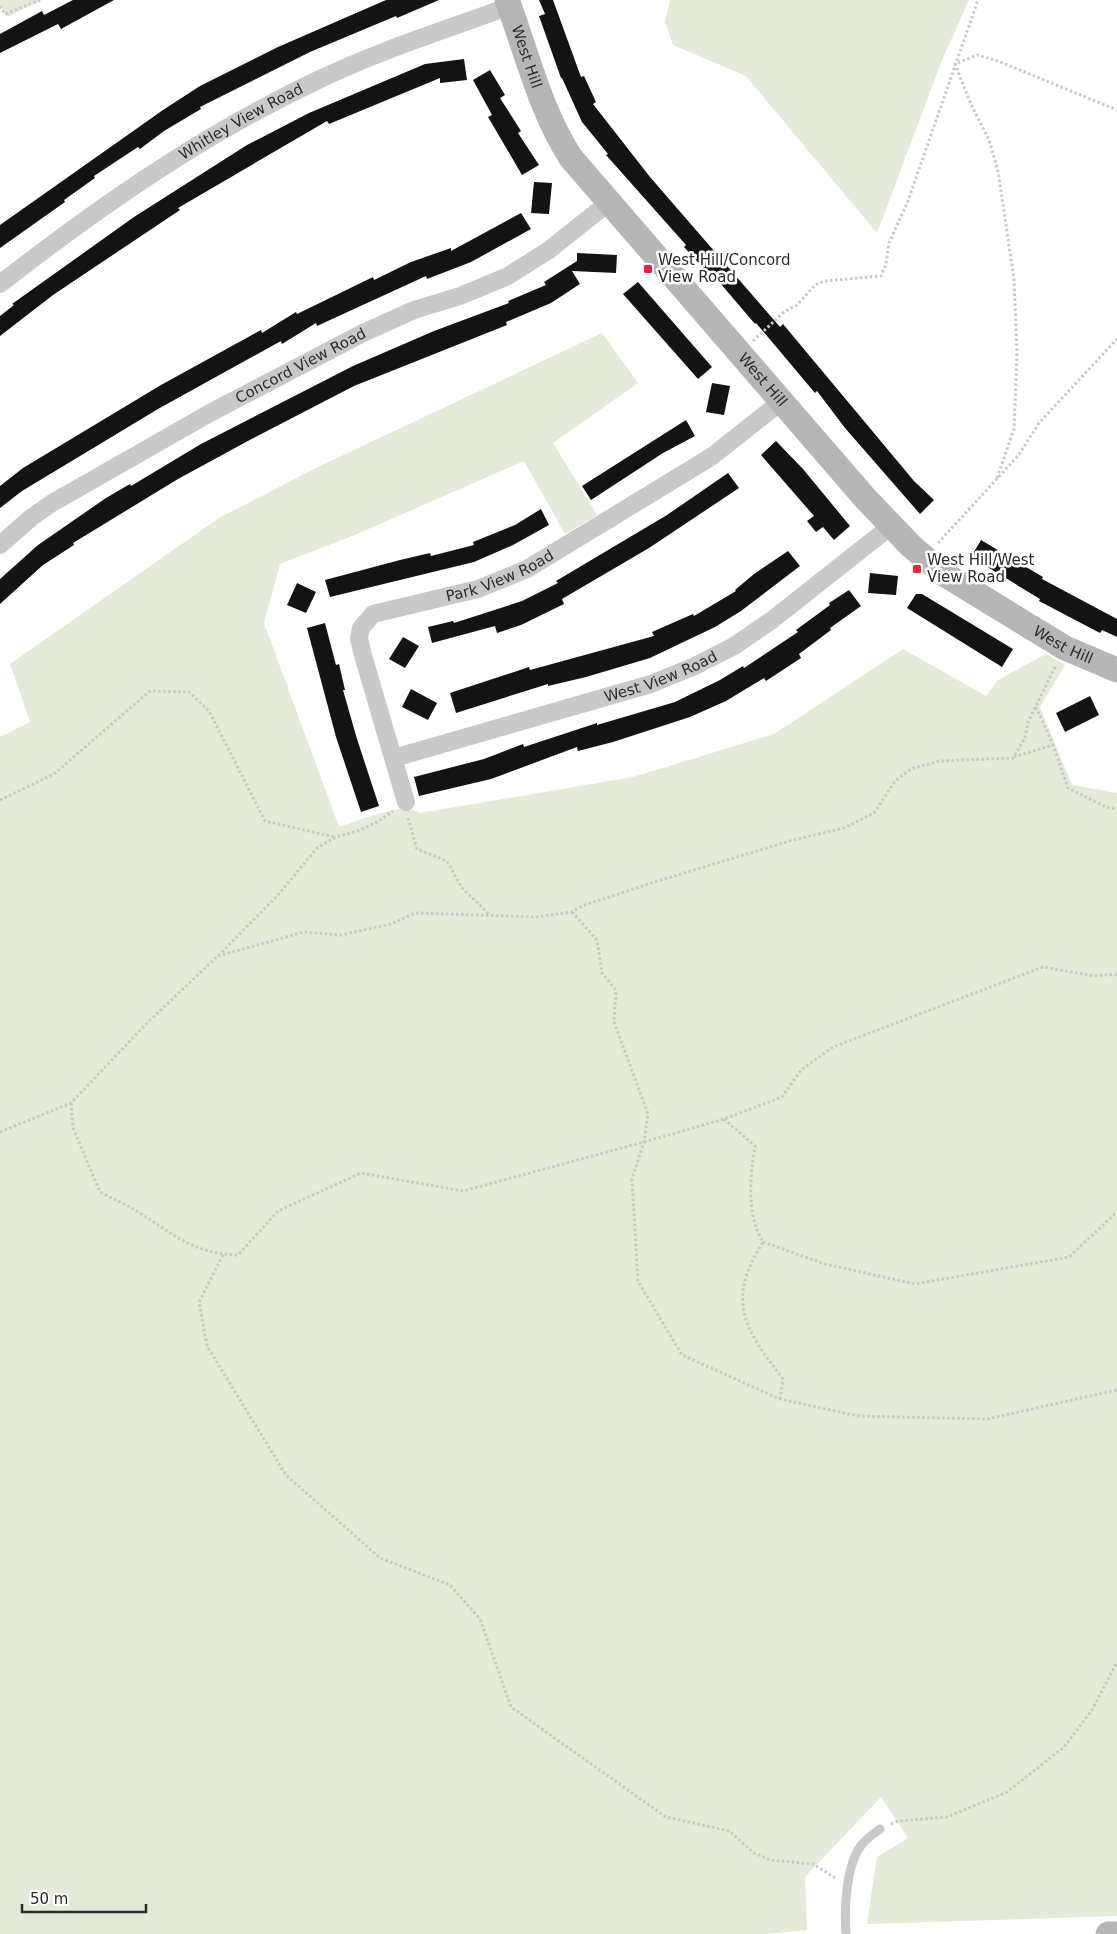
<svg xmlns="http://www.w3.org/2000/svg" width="1117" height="1934" font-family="'DejaVu Sans',sans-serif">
<rect width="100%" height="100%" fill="#fff"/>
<g fill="#e4ebd8">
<path d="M0 0H42L7 17 0 5Z"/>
<path d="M670 0H969L942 60 877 233 746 76 673 45 665 22Z"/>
<path d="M602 333 638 383 553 443 597 515 565 534 524 461 357 534 280 564 264 623 339 827C359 821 402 801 420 813L633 777 774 734 903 649 986 696 998 680 1046 654 1065 665 1040 707 1072 785 1117 793V1916L867 1924 877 1857 908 1838 881 1797 805 1877 807 1930 765 1934H0V737L30 722 10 664 219 518 320 466Z"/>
</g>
<g fill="#131313">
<path d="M73 0H114L61 29 58 24 0 53V34L42 11 44 15Z"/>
<path d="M386 0H439L397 18 396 16 310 52 200 107 201 109 164 131 140 149 138 147 94 176 95 178 64 200 65 202 0 248V225L163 110 200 86 278 47Z"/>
<path d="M539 0H553L581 77 584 76 596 102 593 104 650 177 780 327 783 324 914 481 934 500 920 514 845 428 817 391 815 393 756 323 755 324 709 270 707 272 684 247 686 245 606 155 608 154 582 122 562 78H561L539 16 545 14Z"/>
<path d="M464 59 467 80 440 83V78L329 124 327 121 178 208 180 210 53 295 0 336V316L14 305 12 304 134 217 247 145 309 113 425 64Z"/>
<path d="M490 70 505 95 500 98 521 131 518 133 539 165 522 175 488 117 492 115 473 80Z"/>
<path d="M534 182 552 183 549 214 531 213Z"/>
<path d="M521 213 531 229 471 262 427 279 426 276 317 326 316 323 282 344 281 341 158 409 22 491 0 508V486L23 468 161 385 261 330 262 333 296 312 297 314 373 277 374 280 411 262 451 248V251Z"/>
<path d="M577 253 617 255 616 273 572 271 580 284 551 303 506 322 507 325 354 386 246 442 178 479 73 543 74 545 43 565 0 604V579L38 545 106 498 130 484 131 486 201 444 353 366 434 331 509 303 508 301 546 285 544 282 577 261Z"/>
<path d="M638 282 712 367 698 379 623 294Z"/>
<path d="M712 383 730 386 724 415 706 412Z"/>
<path d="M686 420 695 436 663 453 591 500 582 486Z"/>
<path d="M776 441 803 469 850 526 834 540 823 527 816 532 807 521 814 516 761 455Z"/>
<path d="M728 473 739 488 649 548 562 599 564 604 521 625 497 633 495 626 432 643 428 627 453 621 454 623 522 601 558 583 556 581 667 515Z"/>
<path d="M541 509 549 525 513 545 474 562 330 597 325 580 400 560 430 553 431 556 474 545 473 542 515 525Z"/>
<path d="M981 540 1043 577 1042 579 1117 619V637L1102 630 1100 633 1039 601 1040 599 971 557Z"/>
<path d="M788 551 800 566 741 611 715 627 650 658 586 677 548 686V684L456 713 450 693 529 667 530 670 654 636 652 632 693 614 694 616 736 591 735 590 754 574Z"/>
<path d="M870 573 898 576 896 595 868 593Z"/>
<path d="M297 583 316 592 306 613 287 605Z"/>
<path d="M849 590 861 606 830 628 831 630 799 654 801 658 766 681 764 678 726 701 690 717 613 742 578 751 577 747 491 779 419 796 414 777 484 759 523 744 524 747 597 723V725L675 702 720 680 743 666 744 668 798 632 796 630 830 605 829 603Z"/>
<path d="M916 594H922L1013 649 1002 667 907 608Z"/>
<path d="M325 623 336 665 339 664 345 690H343L357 739 379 806 361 812 336 737 307 628Z"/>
<path d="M403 637 419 646 405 668 389 659Z"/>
<path d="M411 689 437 703 428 720 402 707Z"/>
<path d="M1090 696 1099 715 1065 732 1056 713Z"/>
</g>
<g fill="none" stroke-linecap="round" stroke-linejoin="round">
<g stroke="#c9c9c9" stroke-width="3" stroke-dasharray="2.5 2.5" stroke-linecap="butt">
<path d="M0 6 5 14 40 0"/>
<path d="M753 341 784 312 797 305 815 285 824 281 881 276 886 264 889 243 908 201 978 0"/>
<path d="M997 478 1014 429 1017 354 1014 279 998 171 989 140 970 102 955 64 977 55 998 61 1117 110"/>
<path d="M938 543 1018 456 1039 423 1117 339"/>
<path d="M1036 707 1053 745"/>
<path d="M1014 757 1053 745 1068 788 1106 807 1117 809"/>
<path d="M0 800 54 774 150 691 189 692 209 711 265 821 335 837"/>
<path d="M408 818 417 849 447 861 462 888 489 914"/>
<path d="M572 912 597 940 602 973 616 990 614 1022 648 1114 644 1142 632 1179 638 1281 682 1355 780 1399 858 1416 987 1419 1117 1390"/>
<path d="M218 956 304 932 341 935 391 924 415 913 536 917 572 912 582 906 648 884 793 840 844 828 874 813 895 781 911 769 939 761 1013 758 1025 738 1028 722 1056 665"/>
<path d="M71 1103 73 1128 100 1192C113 1199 126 1204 138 1212 174 1234 193 1254 238 1255L278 1211 361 1173 463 1191 644 1142 724 1119 782 1097 801 1070 833 1047 1043 967 1094 976 1117 974"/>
<path d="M724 1119 755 1146C750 1177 746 1214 763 1242 725 1302 745 1329 783 1379L780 1399"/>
<path d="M0 1132 71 1103 148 1022 218 956 278 895 317 848 336 837 358 831 379 821 393 811"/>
<path d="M763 1242 825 1264 915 1284 1069 1257 1117 1212"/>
<path d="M223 1255 199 1302 207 1346 286 1475 380 1558 450 1585 480 1619 511 1707 666 1817 729 1831 754 1853 770 1860 813 1864 837 1879"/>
<path d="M891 1824 898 1821 947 1817 1007 1792 1064 1747 1092 1710 1117 1662"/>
</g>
<path stroke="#c9c9c9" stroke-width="9" d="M846 1934C844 1911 846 1867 860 1847 865 1839 873 1834 880 1829"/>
<g stroke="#c9c9c9" stroke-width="18">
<path id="s1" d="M0 284C100 206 204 134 318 80 380 50 446 30 510 6"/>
<path id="s2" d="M0 545 32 517 52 503 210 413 363 333 414 310 460 296 508 276 549 250 608 203"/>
<path id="s3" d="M394 758 651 684 695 666 734 646 772 620 891 526"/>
<path id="s4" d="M406 802 362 652 359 638 361 628 373 614 478 589 527 569 711 457 782 401"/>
</g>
<g stroke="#b6b6b6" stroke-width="25">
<path id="s5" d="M507 0C527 53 540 110 571 158L865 498 911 546 944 574 1065 648 1117 670"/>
<path d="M1108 1934H1117"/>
</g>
</g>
<g fill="#f21f42" stroke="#fff" stroke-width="2">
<rect x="643" y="264" width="10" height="10" rx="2.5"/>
<rect x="912" y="564" width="10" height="10" rx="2.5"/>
</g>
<g text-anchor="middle" stroke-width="5" stroke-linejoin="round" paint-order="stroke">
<g font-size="15" fill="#2c2c2c" stroke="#fff">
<text dy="5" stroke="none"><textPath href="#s5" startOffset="60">West Hill</textPath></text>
<text dy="5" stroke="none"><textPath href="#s1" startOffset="291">Whitley View Road</textPath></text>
<text dy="5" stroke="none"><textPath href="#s2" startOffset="351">Concord View Road</textPath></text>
<text dy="5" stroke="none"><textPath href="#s5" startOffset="464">West Hill</textPath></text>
<text dy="5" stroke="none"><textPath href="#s4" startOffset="332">Park View Road</textPath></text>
<text dy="5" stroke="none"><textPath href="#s5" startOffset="869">West Hill</textPath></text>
<text dy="5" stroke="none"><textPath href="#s3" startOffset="279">West View Road</textPath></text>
</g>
<g font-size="15" fill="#2c2c2c" stroke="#fff" text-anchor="start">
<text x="658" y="265">West Hill/Concord<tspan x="658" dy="17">View Road</tspan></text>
<text x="927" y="565">West Hill/West<tspan x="927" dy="17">View Road</tspan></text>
</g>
</g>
<path d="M22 1904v8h124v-8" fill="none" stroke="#2c2c2c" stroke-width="2.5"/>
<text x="30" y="1904" font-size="15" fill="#2c2c2c" stroke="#ffffff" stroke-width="4" paint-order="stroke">50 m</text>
</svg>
